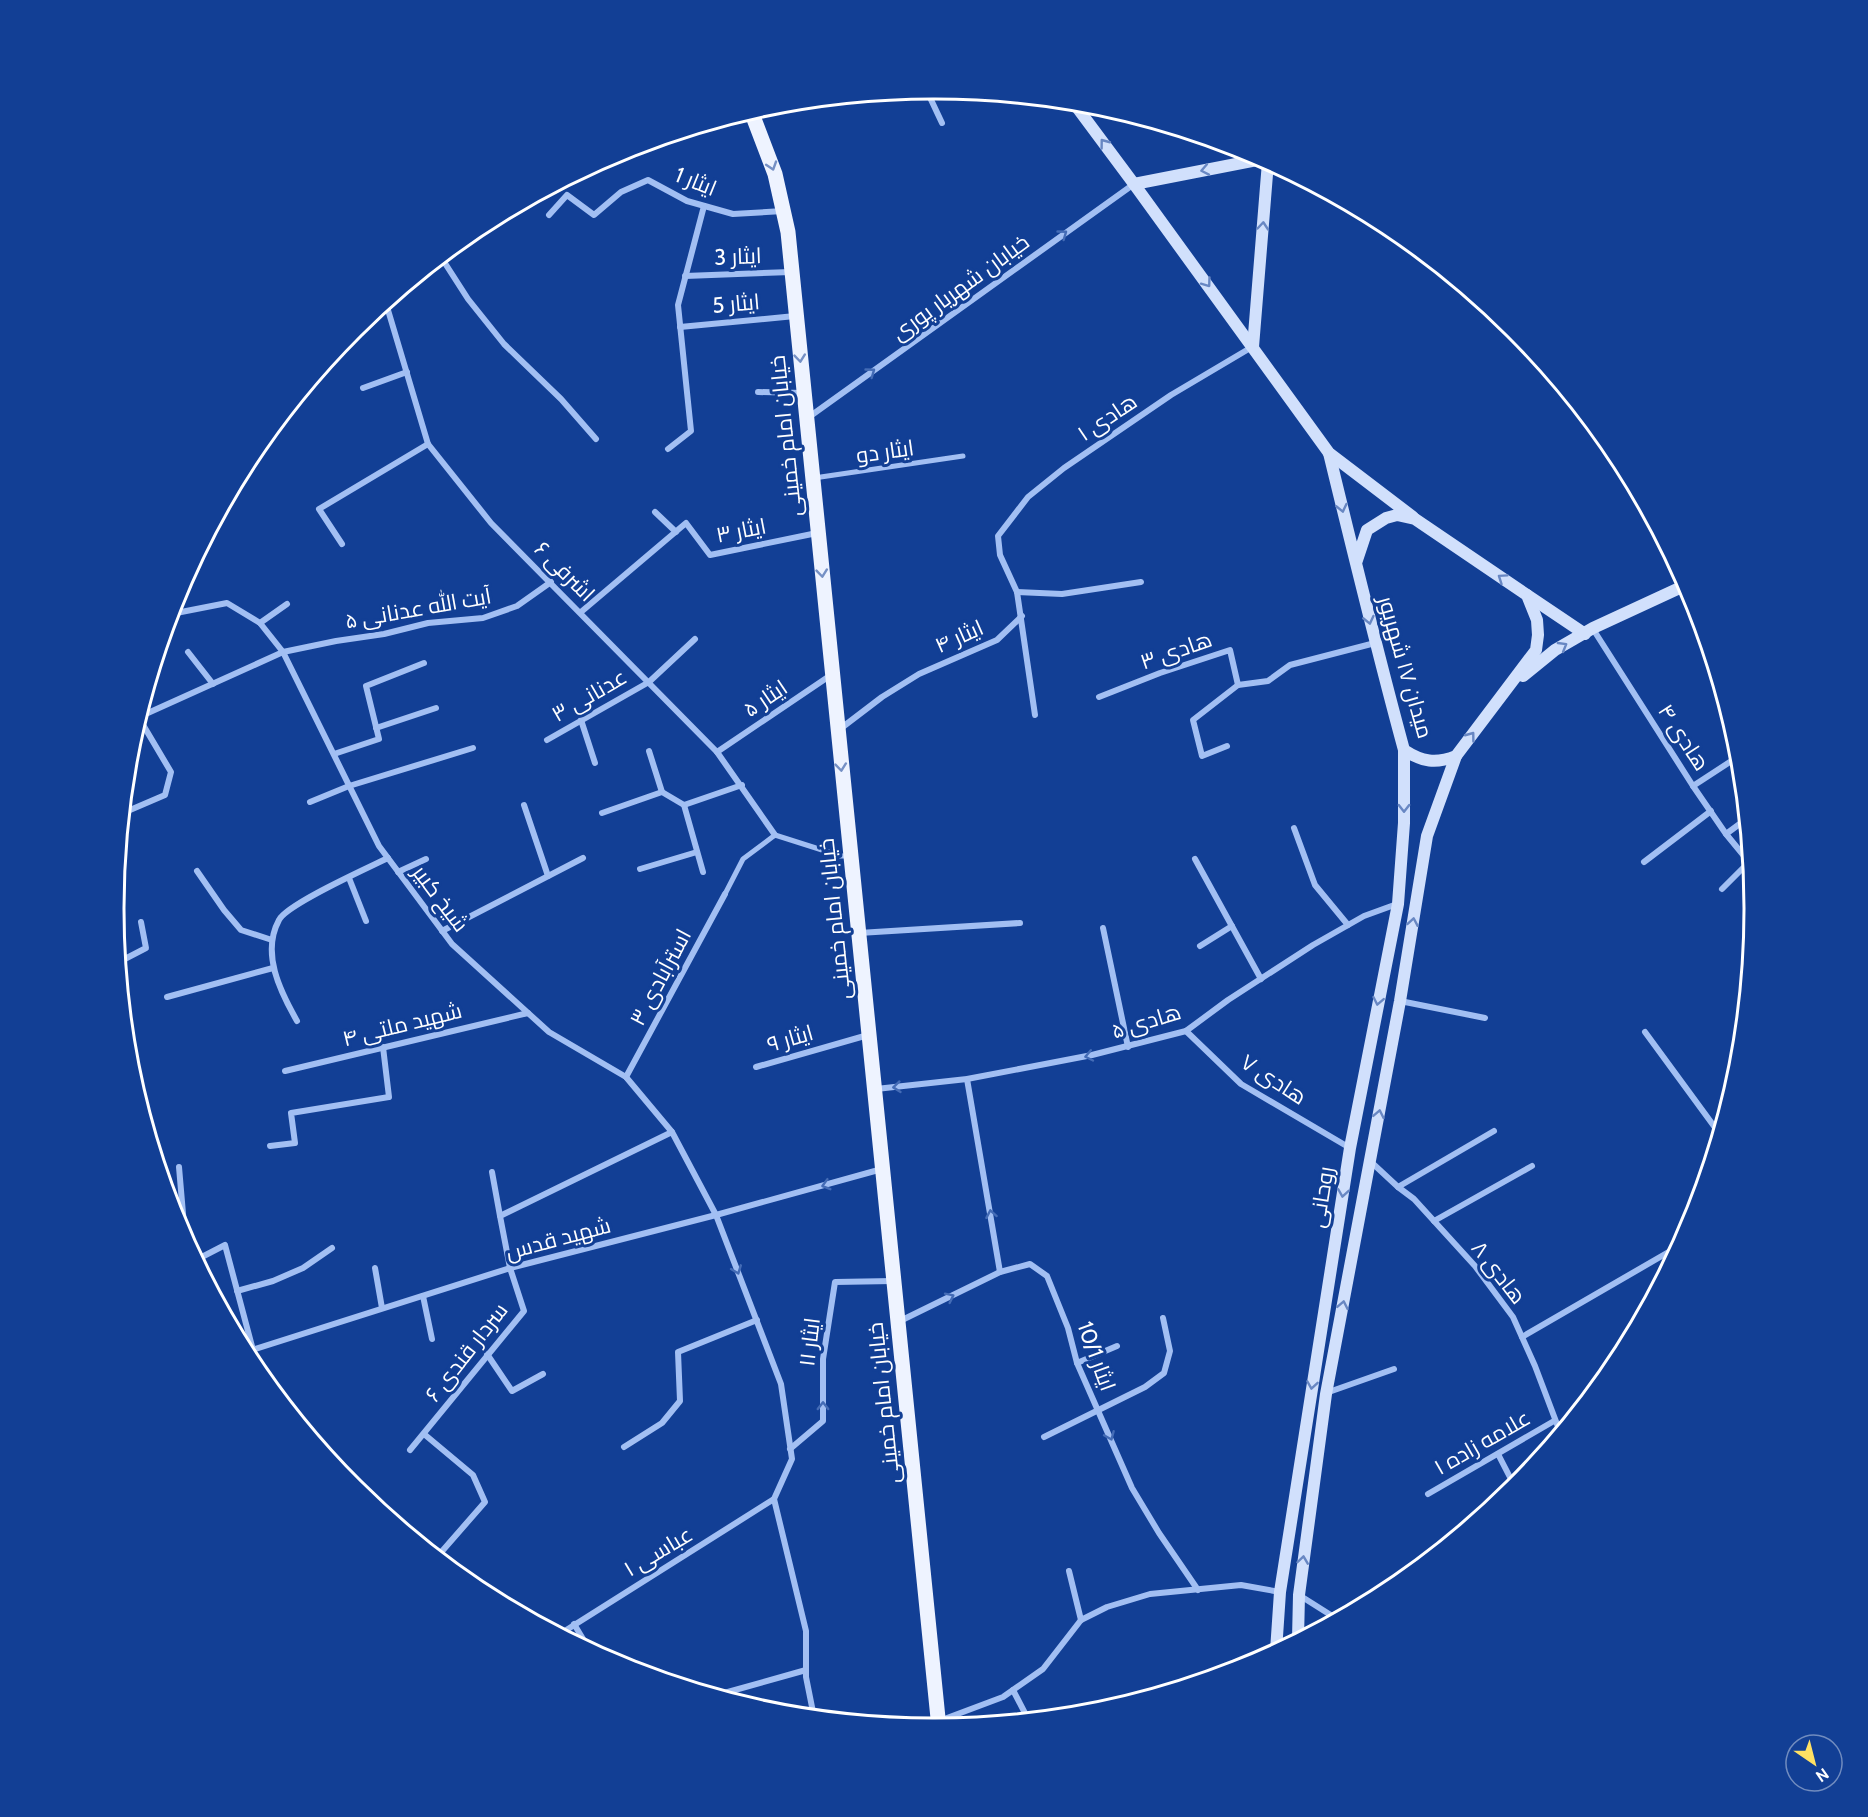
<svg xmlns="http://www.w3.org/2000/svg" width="1868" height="1817" font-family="Cabin,Cairo,sans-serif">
<rect width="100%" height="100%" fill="#123f95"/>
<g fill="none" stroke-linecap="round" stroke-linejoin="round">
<g stroke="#a2bff3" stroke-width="5">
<path d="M814 478 963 456"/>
<path d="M725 894 743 859 775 835 841 856H849"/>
</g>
<g stroke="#a2bff3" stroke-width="6">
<path d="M926 89 942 123"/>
<path d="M611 156 612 158"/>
<path d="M549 215 567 195 594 215 621 192 648 180 687 201 733 214 783 211"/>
<path d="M441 257 468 299 504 344 561 399 596 439"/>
<path d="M685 276 791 272"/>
<path d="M388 301V310L428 444 491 523 717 752 775 835"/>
<path d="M680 327 795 316"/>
<path d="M363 388 407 372"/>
<path d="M758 392 803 393"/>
<path d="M809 417 1134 184"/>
<path d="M668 449 691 431 678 305 704 206"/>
<path d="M655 512 676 532"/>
<path d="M342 544 319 509 428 444"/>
<path d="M1017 592 1062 594 1141 582"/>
<path d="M581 612 686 523 710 555 817 533"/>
<path d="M171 614 227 603 260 623 283 652 379 846 452 944 549 1032 626 1077 672 1132 716 1215 781 1384 792 1459 774 1499 806 1631V1677L814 1717"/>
<path d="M260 623 287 604"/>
<path d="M1593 629 1693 786 1726 834 1749 862"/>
<path d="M188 652 213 684"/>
<path d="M1099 697 1160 673 1230 650 1238 685 1268 681 1290 665 1375 643"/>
<path d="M1035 715 1017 592 1000 555 998 536 1028 497 1064 468 1171 395 1252 347"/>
<path d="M139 717 283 652 336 641 384 634 428 623 483 618 517 606 551 582"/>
<path d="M581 720 595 763"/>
<path d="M376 728 436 708"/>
<path d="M840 729 882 697 919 674 997 640 1022 616"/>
<path d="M547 740 649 682 695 639"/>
<path d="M1227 746 1202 756 1193 720 1238 685"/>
<path d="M649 751 662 792"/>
<path d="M717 752 831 675"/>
<path d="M334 754 379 739 366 686 424 663"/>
<path d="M1693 786 1739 756"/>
<path d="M310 802 349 786 473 748"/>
<path d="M524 805 548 876"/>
<path d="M684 805 742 785"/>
<path d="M123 813 165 795 171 772 139 718"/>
<path d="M602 813 662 792 684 805 703 872"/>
<path d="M1294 828 1315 885 1348 925"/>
<path d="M1726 834 1745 820"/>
<path d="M1195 859 1261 979"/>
<path d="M1644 862 1711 811"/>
<path d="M640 869 697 852"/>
<path d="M197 871 224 910 241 930 272 940"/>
<path d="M398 872 426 859"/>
<path d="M349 878 366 921"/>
<path d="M1722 889 1749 862"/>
<path d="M1103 928 1128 1047"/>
<path d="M442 931 583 858"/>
<path d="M859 933 1020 923"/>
<path d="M1200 946 1232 926"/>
<path d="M119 962 146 948 141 922"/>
<path d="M167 997 273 968"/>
<path d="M1400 1001 1485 1018"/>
<path d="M297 1021C280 991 261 953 279 920 287 904 368 868 388 858"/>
<path d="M1186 1031 1241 1084 1350 1148"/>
<path d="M1645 1032 1719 1133"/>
<path d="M756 1067 868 1035"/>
<path d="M285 1071 528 1013"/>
<path d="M626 1077 725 894"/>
<path d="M967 1079 1000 1272"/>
<path d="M876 1089 967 1079 1092 1055 1186 1031 1228 1000 1313 945 1364 916 1397 904"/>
<path d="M270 1146 295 1143 291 1113 389 1097 383 1047"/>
<path d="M1370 1161 1398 1187 1414 1199 1475 1266 1513 1317 1535 1366 1560 1432"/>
<path d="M179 1167 185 1237"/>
<path d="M492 1172 500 1216"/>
<path d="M1398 1187 1494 1131"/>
<path d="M1434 1221 1532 1166"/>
<path d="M196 1260 225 1245 253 1350"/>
<path d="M375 1268 382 1308"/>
<path d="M237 1291 273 1281 303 1268 332 1248"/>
<path d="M423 1296 432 1339"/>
<path d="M898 1322 1000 1272 1030 1264 1047 1276 1068 1328 1077 1363 1132 1488 1159 1533 1198 1590"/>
<path d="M1522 1337 1679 1246"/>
<path d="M246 1352 510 1268 716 1215 882 1169"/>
<path d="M487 1354 512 1391 543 1374"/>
<path d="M1077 1363 1117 1346"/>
<path d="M1326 1393 1394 1369"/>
<path d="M424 1434 473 1475 485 1502 437 1557"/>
<path d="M1044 1437 1145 1387 1164 1373 1170 1351 1163 1318"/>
<path d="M624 1447 662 1423 680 1401 678 1352 757 1320"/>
<path d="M790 1449 823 1421V1359L835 1282 893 1281"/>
<path d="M410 1450 524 1311 510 1268 500 1216 672 1132"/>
<path d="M1498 1454 1515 1487"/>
<path d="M1428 1494 1554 1421"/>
<path d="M440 1554 444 1562"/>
<path d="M1069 1571 1081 1620"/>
<path d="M1386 1587 1387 1592"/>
<path d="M1299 1595 1337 1619"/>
<path d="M574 1624 589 1649"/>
<path d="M560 1634 774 1499"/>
<path d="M1013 1690 1028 1719"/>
<path d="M717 1695 806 1670"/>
<path d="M939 1721 1003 1697 1043 1669 1081 1620 1107 1607 1150 1594 1241 1585 1280 1592"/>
</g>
<g stroke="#d1e0fc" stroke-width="12">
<path d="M1073 102 1134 184"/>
<path d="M1262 159 1134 184 1329 453 1413 517"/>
<path d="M1253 347 1268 162"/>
<path d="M1329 453C1353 552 1377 651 1404 750 1422 762 1436 764 1456 756L1536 650 1538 635 1537 620 1527 595 1415 519 1397 515 1386 518 1367 530 1356 563"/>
<path d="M1527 595 1585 634"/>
<path d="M1523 676 1555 650 1593 628 1686 585"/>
<path d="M1298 1639 1299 1595 1326 1394 1400 1001 1427 836 1456 756"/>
<path d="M1276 1651 1280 1592 1350 1148 1398 904 1404 823V750"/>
</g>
<path stroke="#eef3ff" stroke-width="15" d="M751 111 775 174 788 232 939 1728"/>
</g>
<defs><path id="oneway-chevron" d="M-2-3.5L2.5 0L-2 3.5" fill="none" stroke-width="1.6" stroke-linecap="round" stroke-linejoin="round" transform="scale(1.5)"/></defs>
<g stroke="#6887c3">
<use href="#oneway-chevron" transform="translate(1104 143) rotate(-127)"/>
<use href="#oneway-chevron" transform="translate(1205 170) rotate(169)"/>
<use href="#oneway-chevron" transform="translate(1263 226) rotate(-85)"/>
<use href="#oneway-chevron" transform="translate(1207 283) rotate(54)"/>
<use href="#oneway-chevron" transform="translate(1342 508) rotate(77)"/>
<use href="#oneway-chevron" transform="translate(1502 578) rotate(-146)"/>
<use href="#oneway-chevron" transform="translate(1369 620) rotate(77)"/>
<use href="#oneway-chevron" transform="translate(1563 646) rotate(-30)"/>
<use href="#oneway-chevron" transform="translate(1471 736) rotate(-53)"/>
<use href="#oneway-chevron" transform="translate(1404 808) rotate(90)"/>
<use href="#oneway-chevron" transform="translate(1413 922) rotate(-80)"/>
<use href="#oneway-chevron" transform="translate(1378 1001) rotate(101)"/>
<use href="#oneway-chevron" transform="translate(1379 1114) rotate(-79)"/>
<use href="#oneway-chevron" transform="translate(1343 1193) rotate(99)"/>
<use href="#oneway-chevron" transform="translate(1343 1305) rotate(-79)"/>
<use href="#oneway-chevron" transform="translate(1312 1385) rotate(99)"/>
<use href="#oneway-chevron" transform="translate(1303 1560) rotate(-82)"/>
</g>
<g stroke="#7590c5">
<use href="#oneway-chevron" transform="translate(772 166) rotate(72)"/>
<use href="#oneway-chevron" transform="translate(800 358) rotate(84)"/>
<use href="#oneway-chevron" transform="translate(822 573) rotate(84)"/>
<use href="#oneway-chevron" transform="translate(841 767) rotate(84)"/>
</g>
<g stroke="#446cb6">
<use href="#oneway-chevron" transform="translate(1063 234) rotate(-36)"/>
<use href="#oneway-chevron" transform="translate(871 372) rotate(-36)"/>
<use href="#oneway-chevron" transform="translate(1089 1056) rotate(168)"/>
<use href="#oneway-chevron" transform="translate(897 1087) rotate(174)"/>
<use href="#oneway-chevron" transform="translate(826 1185) rotate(164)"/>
<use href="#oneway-chevron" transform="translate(991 1214) rotate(-100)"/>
<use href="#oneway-chevron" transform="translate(737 1270) rotate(69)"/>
<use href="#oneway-chevron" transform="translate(950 1297) rotate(-26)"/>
<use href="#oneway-chevron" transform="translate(823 1406) rotate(-90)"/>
<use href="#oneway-chevron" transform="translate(1110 1436) rotate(67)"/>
</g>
<g text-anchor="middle" stroke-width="6" stroke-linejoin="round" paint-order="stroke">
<g font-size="22" fill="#fff" stroke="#123f95">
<text transform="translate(696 181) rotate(22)" y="8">ایثار 1</text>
<text transform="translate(738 256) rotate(-2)" y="8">ایثار 3</text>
<text transform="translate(960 287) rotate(-36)" y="8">خیابان شهریار پوری</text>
<text transform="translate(736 303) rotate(-5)" y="8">ایثار 5</text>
<text transform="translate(1107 417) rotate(-34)" y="8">هادی ۱</text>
<text transform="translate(785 436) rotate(-96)" y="8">خیابان امام خمینی</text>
<text transform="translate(885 451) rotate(-8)" y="8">ایثار دو</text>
<text transform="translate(741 530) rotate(-11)" y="8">ایثار ۳</text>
<text transform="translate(565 571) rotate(45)" y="8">اشرفی ۶</text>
<text transform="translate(418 608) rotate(-10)" y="8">آیت الله عدنانی ۵</text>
<text transform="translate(959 636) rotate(-24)" y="8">ایثار ۴</text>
<text transform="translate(1176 650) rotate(-19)" y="8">هادی ۳</text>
<text transform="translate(1406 667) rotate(74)" y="8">میدان ۱۷ شهریور</text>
<text transform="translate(589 695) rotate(-30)" y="8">عدنانی ۳</text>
<text transform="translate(765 698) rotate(-34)" y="8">ایثار ۵</text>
<text transform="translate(1684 737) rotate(57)" y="8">هادی ۴</text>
<text transform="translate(441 898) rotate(53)" y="8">شیخ کبیر</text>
<text transform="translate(834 919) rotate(-96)" y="8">خیابان امام خمینی</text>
<text transform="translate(660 977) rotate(-62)" y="8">استرآبادی ٣</text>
<text transform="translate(1146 1021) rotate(-17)" y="8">هادی ۵</text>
<text transform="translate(402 1024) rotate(-14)" y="8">شهید ملتی ۴</text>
<text transform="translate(790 1038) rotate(-16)" y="8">ایثار ۹</text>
<text transform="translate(1274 1079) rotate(33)" y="8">هادی ۷</text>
<text transform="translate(1321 1197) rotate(-81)" y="8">روحانی</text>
<text transform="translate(558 1238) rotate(-15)" y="8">شهید قدس</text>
<text transform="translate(1499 1272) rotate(52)" y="8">هادی ۸</text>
<text transform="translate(809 1342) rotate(-83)" y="8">ایثار ۱۱</text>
<text transform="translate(466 1352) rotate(-52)" y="8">سردار قندی ۶</text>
<text transform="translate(1097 1356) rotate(70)" y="8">ایثار 10/1</text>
<text transform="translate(883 1403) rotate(-96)" y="8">خیابان امام خمینی</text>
<text transform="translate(1482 1442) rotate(-30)" y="8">علامه زاده ۱</text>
<text transform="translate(658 1551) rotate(-31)" y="8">عباسی ۱</text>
</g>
</g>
<path d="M0 0H1868V1817H0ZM933 99H935A809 809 0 0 1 1744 908V909A809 809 0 0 1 935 1718H933A809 809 0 0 1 124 909V908A809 809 0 0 1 933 99Z" fill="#123f95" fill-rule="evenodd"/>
<path fill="none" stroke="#fff" stroke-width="3" d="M933 99H935A809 809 0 0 1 1744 908V909A809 809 0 0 1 935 1718H933A809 809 0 0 1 124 909V908A809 809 0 0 1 933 99Z"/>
<g transform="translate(1814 1763) rotate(145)"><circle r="28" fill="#123f95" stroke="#718cbf" stroke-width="1.5"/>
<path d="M0-4.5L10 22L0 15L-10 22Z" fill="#ffe164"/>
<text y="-9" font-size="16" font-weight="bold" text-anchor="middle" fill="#ffffff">N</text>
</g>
</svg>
